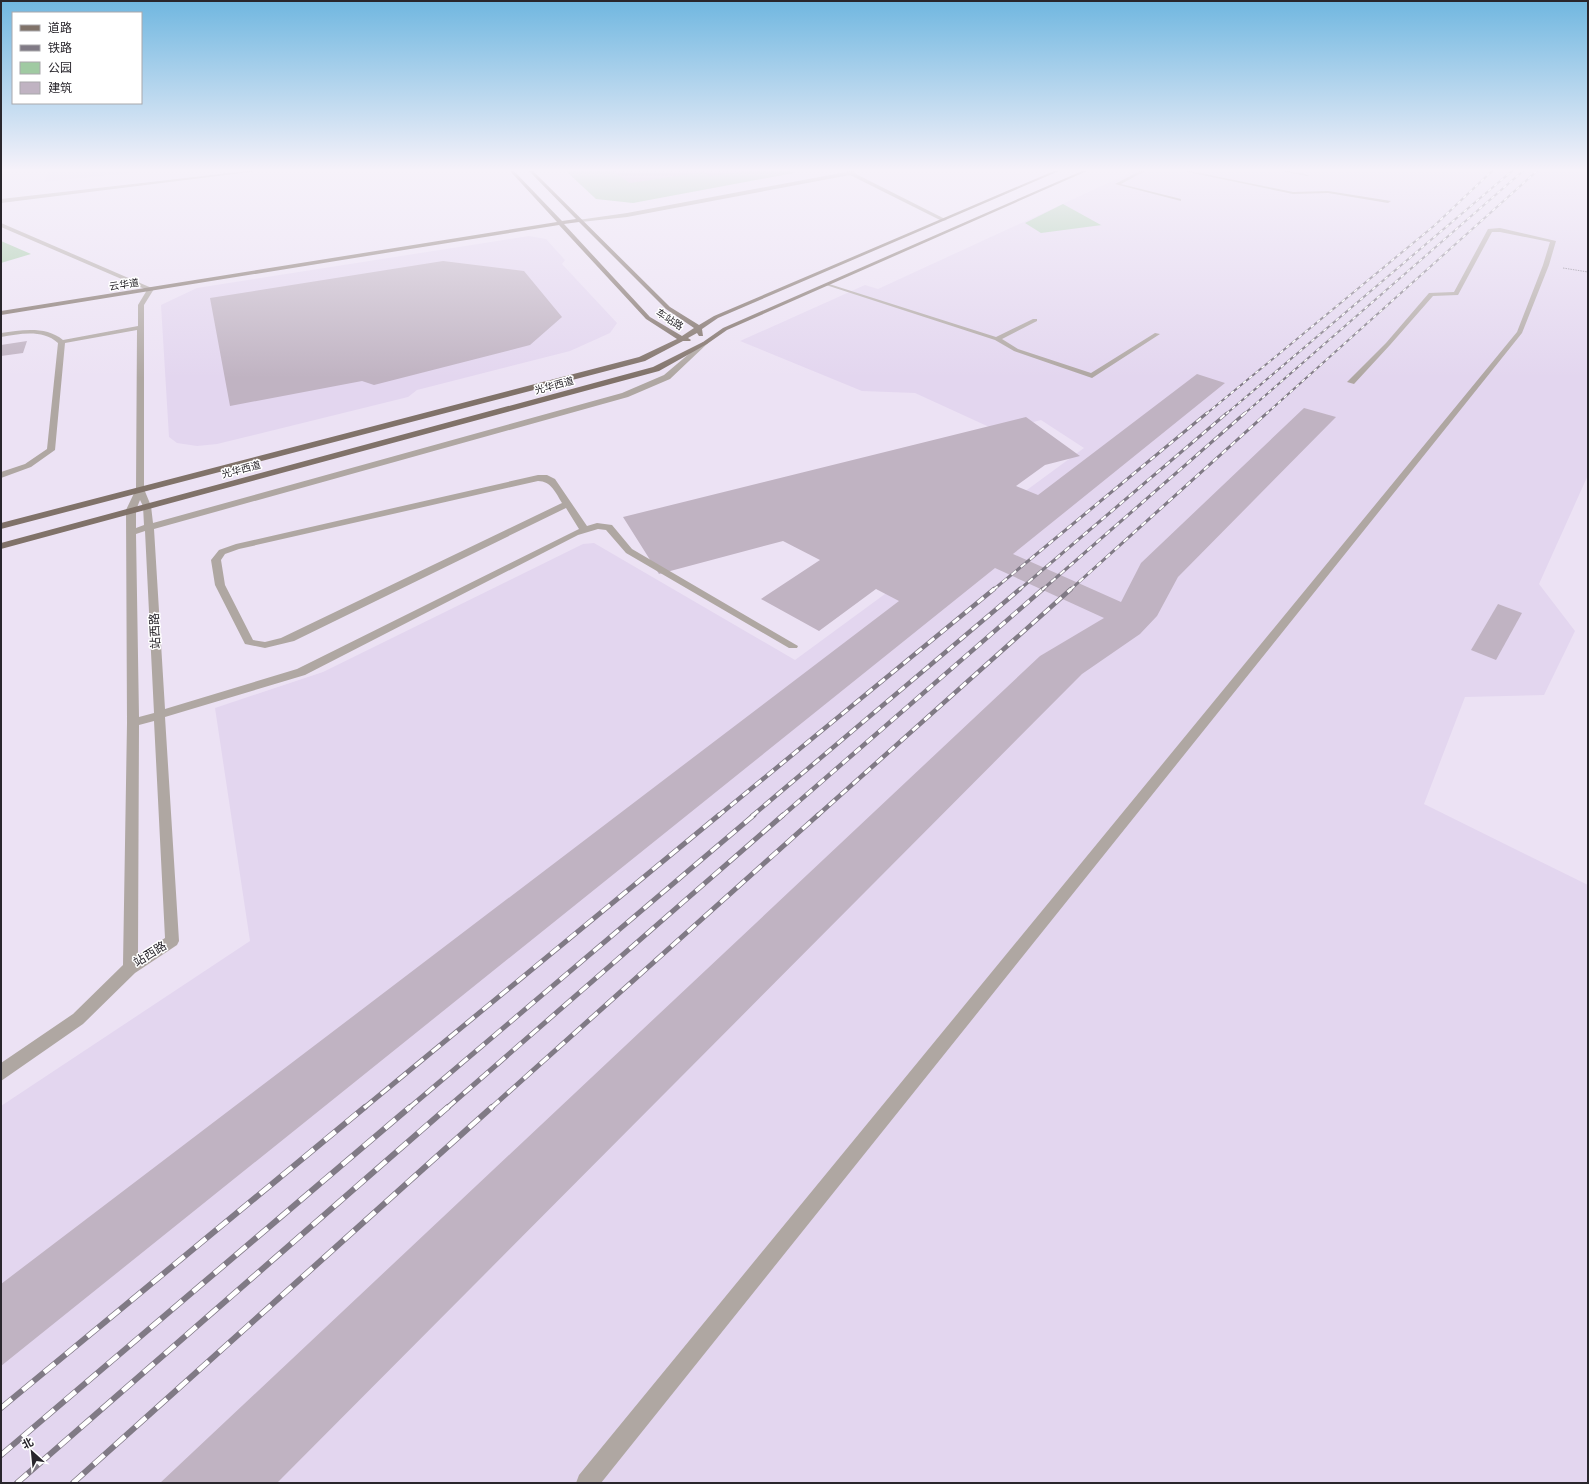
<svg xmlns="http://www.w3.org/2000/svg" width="1589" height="1484" font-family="Figtree,'Noto Sans SC',sans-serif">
<rect width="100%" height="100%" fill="#ece2f4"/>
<g fill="#e3d6ef">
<path d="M48 171H148L45 182Z"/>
<path d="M1134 171H1588V475L1539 584 1575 631 1544 695 1465 697 1424 804 1588 885V1483H1V1106L250 941 215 708 323 672 583 544 594 543 795 660 1084 448 1041 420 998 431 915 393 862 391 740 341 865 285 878 289Z"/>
<path d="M529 236 546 239 565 260 562 264 617 323 610 333 570 351 417 390 408 397 217 444 197 446 177 443 169 437 161 305 197 288Z"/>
</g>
<g fill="#a0caa2">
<path d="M566 171H791L794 173 633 203 596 199Z"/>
<path d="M1063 204 1101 225H1102L1041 233 1025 223Z"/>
<path d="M1 241 31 254 1 263Z"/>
</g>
<g fill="#c0b3c2">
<path d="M612 171H742V172L710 176 704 172 630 183Z"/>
<path d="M443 261 524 271 562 317 530 345 374 385 362 381 230 406 210 298Z"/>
<path d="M27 341 23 353 1 356V345Z"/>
<path d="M1197 374 1225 383 1013 554 1121 602 1141 563 1304 408 1336 417 1178 577 1157 616 1140 634 1082 674 277 1483H160L1040 656 1104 618 995 568 1 1366V1284L899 601 876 589 819 631 761 599 820 560 783 541 659 574 623 517 1026 417 1080 456 1045 465 1016 486 1038 495Z"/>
<path d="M1498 604 1522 613 1496 660 1471 650Z"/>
</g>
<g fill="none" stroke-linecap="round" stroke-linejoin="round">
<path stroke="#837d89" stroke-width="1" stroke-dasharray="1.5 1" stroke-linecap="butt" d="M1563 268 1588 272"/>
<g fill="#afa7a2" fill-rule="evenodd">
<path d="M247 171H258L1 203V199Z"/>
<path d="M845 171H855L854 173 947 220 942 221 850 175 627 217 581 222 578 220 627 213 846 172Z"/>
<path d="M1140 171H1145L1121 184 1181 199V201L1115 184Z"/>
<path d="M1183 171H1190L1293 192 1328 191 1391 201 1388 203 1328 193 1293 194Z"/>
<path d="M1281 171H1289L1309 175 1307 176Z"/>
<path d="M1 223 154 289 144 305V489L151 506 153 523 622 393 664 375 703 342 708 343 670 379 628 397 154 529 165 709 297 669 579 529 566 508 294 641 265 648 245 644 215 585 211 560 219 550 236 544 538 475H547L555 479 587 526 597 523 612 525 632 549 798 646 797 648H789L626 553 606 530 598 529 578 535 305 675 165 717 179 941 177 945 135 973 83 1024 1 1081V1063L73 1014 123 965 127 723 126 510 136 489 137 330 65 343 55 450 31 467 1 478V472L25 464 47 449 58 343C42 329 20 334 1 337V333C22 330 46 326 63 340L138 326V305L147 290 1 227ZM538 481C551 481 556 493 562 503L281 638 265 642 253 640 225 585 221 560 225 554 239 549ZM140 500 143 506 144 525 136 528V510ZM145 531 154 713 139 717 136 534ZM154 721 165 938 138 955 139 725Z"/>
<path d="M1500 228 1556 241 1549 265 1522 333 601 1483H576L579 1475 1517 332 1543 265 1550 242 1500 232H1492L1458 295 1433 296 1390 345 1354 384 1347 382 1386 343 1429 293 1454 292 1488 229Z"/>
<path d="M826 283 996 337 1033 319H1037V321L1002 339 1018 349 1091 373 1155 333 1160 334 1092 378 1014 351 995 340 826 285Z"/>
</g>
<g fill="#807269" fill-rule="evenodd">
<path d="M510 171H514L562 221 576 219 529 171H533L670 307 699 325 714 316 1054 171H1059L718 318 702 329 703 336H699L697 333 688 338 691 340 690 341H683L645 361 1 529V523L639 357 677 339 646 319 559 225 1 315V311L557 222ZM579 222 666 309 694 328 682 336 650 317 564 224Z"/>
<path d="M1082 171H1087L727 330 707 344 659 371 1 549V543L653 367 703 342 723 328Z"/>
</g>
<defs>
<g id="rail-far4">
<path d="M1206 414 1435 225 1492 171"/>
<path d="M1226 414 1512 171"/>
<path d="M1244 414 1523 171"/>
<path d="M1266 414 1537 171"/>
</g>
<g id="rail-far3">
<path d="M993 590 1207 413"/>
<path d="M1019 590 1227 413"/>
<path d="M1042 590 1245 413"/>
<path d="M1070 590 1267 413"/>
</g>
<g id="rail-far2">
<path d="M718 816 994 589"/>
<path d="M752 816 1020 589"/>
<path d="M782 816 1043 589"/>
<path d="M817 816 1071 589"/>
</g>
<g id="rail-far1">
<path d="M364 1108 719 815"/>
<path d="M409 1108 754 815"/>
<path d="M447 1108 783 815"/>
<path d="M491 1108 818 815"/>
</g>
<g id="rail">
<path d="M1 1408 365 1107"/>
<path d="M1 1455 410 1107"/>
<path d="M17 1483 448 1107"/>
<path d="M73 1483 492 1107"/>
</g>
</defs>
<use href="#rail-far4" stroke="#807a85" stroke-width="2"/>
<use href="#rail-far3" stroke="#807a85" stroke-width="3"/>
<use href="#rail-far2" stroke="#807a85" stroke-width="4.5"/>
<use href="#rail-far1" stroke="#807a85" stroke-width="5"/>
<use href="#rail" stroke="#807a85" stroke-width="6"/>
<use href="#rail-far4" stroke="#fff" stroke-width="1.5" stroke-dasharray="4" stroke-linecap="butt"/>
<use href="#rail-far3" stroke="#fff" stroke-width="2" stroke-dasharray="6" stroke-linecap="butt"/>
<use href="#rail-far2" stroke="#fff" stroke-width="3" stroke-dasharray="8" stroke-linecap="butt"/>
<use href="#rail-far1" stroke="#fff" stroke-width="3.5" stroke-dasharray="11" stroke-linecap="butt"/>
<use href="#rail" stroke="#fff" stroke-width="4.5" stroke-dasharray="14" stroke-linecap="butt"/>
</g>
<linearGradient id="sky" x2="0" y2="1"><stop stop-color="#70b7e0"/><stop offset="0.45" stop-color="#f6f2fa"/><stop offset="1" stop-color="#f6f2fa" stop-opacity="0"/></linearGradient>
<rect width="1589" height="378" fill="url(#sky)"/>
<g text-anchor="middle" stroke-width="3" stroke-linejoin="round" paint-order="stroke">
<g font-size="10" fill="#29262c" stroke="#fff">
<text transform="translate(124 284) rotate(-9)" y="4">云华道</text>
<text transform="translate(670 319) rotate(33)" y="4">车站路</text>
<text transform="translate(554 385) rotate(-15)" y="4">光华西道</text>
<text transform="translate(241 469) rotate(-15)" y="4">光华西道</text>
</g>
<g font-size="12" fill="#29262c" stroke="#fff">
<text transform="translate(155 631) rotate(-93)" y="4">站西路</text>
<text transform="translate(150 954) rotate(-32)" y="4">站西路</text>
</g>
</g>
<rect width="1589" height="1484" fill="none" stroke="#29262c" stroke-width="4"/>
<rect x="12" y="12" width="130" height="92" fill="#ffffff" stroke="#a9a8ab"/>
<rect x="20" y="25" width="20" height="6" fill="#807269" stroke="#a9a8ab"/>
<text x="48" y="32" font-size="12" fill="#29262c">道路</text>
<rect x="20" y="45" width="20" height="6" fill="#807a85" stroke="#a9a8ab"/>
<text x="48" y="52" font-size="12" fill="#29262c">铁路</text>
<rect x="20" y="62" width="20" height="12" fill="#a0caa2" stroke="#a9a8ab"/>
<text x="48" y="72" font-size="12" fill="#29262c">公园</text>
<rect x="20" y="82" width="20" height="12" fill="#c0b3c2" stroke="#a9a8ab"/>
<text x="48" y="92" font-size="12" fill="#29262c">建筑</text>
<g transform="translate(32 1452) rotate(333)" stroke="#ffffff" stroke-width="3" paint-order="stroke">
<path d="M0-3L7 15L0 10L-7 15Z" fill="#29262c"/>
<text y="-6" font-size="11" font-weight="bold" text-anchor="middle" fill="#29262c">北</text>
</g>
</svg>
